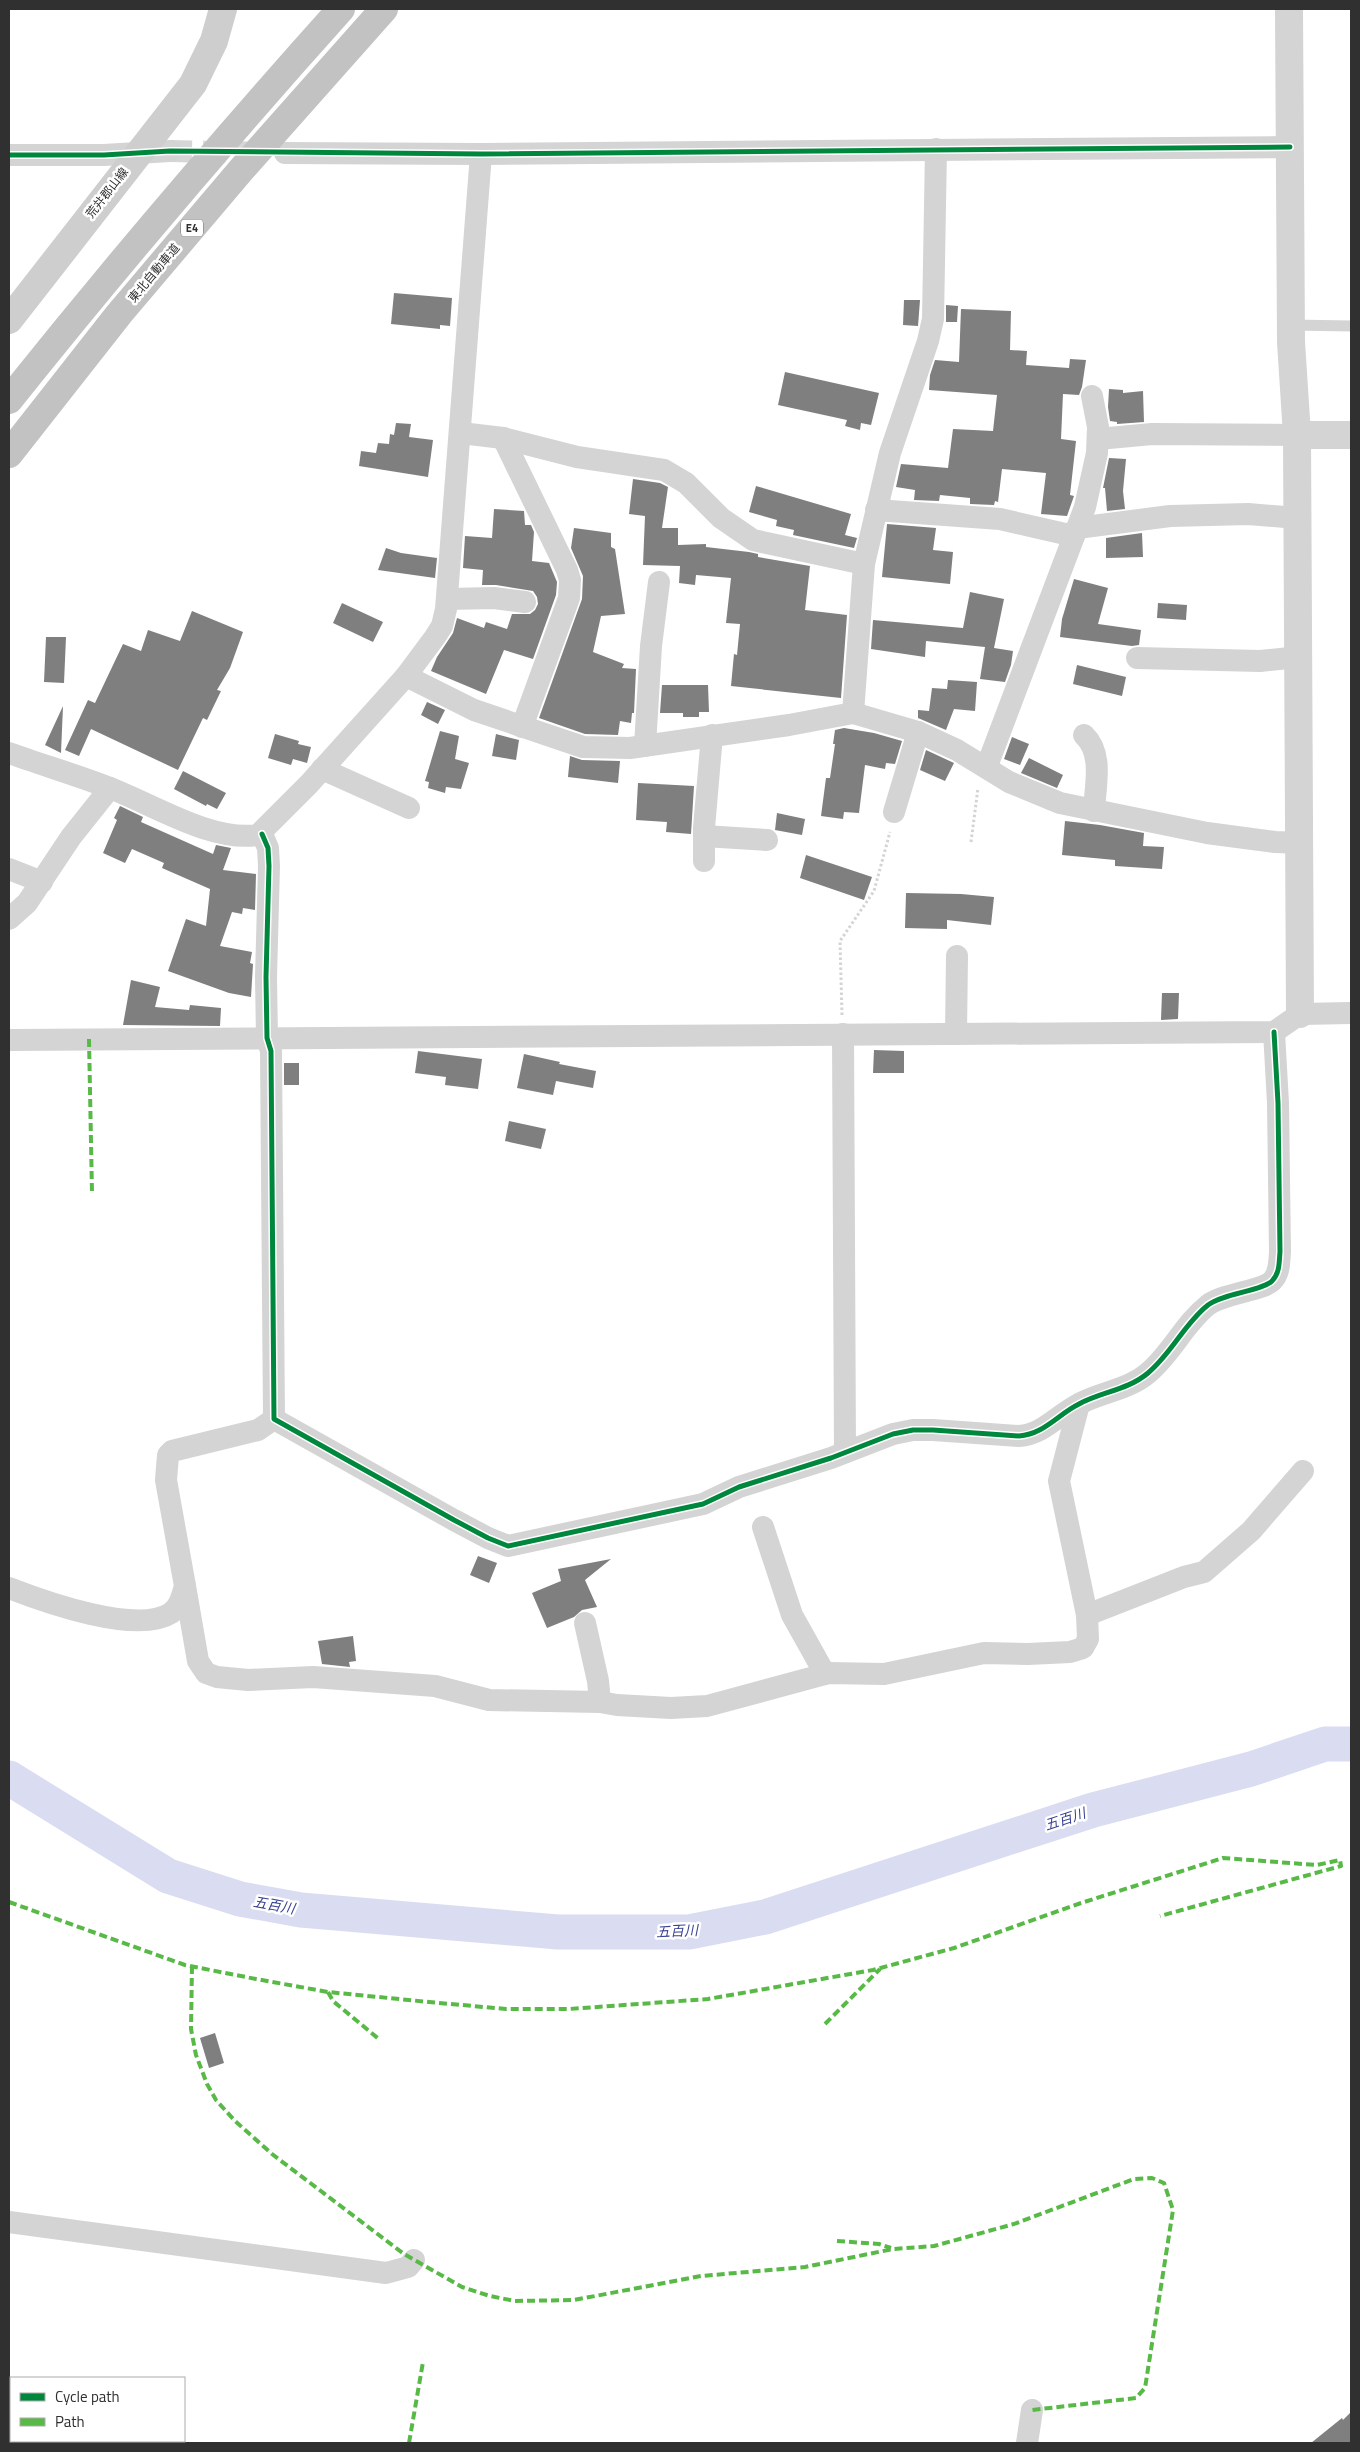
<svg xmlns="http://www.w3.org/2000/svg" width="1360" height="2452" font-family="'Titillium Web','Noto Sans JP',sans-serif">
<rect width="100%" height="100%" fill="#fff"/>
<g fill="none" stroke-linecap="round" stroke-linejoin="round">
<path stroke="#dadcf2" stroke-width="35" d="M9 1778 168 1876 240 1899 301 1910 558 1932H689L765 1917 1093 1810 1251 1769 1325 1744H1351"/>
</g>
<g fill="#7f7f7f">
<path d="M394 293 452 298 450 326 440 325V329L391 324Z"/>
<path d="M904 300H920L918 326 903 325Z"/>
<path d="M946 305 958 306 957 322H946Z"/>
<path d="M961 309 1011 311 1010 350 1027 351 1026 365 1069 368 1070 359 1086 360 1082 387 1079 395 1063 394 1061 439 1076 441 1070 495 1074 496 1067 516 1041 514 1046 473 1002 469 998 502 995 501 994 505 970 504V498L940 495 939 501 914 500 915 490 896 487 901 464 948 468 953 429 993 431 997 395 929 390 930 375 935 360 959 362Z"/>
<path d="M785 372 879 393 871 425 861 423 860 430 845 426 847 420 778 405Z"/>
<path d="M1109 389 1123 390V393L1143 391 1144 422 1117 424V422L1110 421 1108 407Z"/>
<path d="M396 423 411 424 409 437 433 440 428 477 359 466 361 451 376 453 378 443 389 444 390 434 394 435Z"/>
<path d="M1109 458 1126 459 1123 491 1125 509 1107 511 1105 488H1103Z"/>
<path d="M633 479 660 483 668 487 662 528H678V545L706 544V547L749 552 758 554V557L810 566 805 610 847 615 841 698 731 686 734 654 737 655 740 624 726 623 731 578 696 575 695 585 679 583 680 566 643 565 645 516 629 514Z"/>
<path d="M756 486 851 514 845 535 857 538 854 548 793 535 794 530 776 526 777 520 749 512Z"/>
<path d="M494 509 524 511 525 525H531L534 532 532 561 549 563 557 582 556 595 533 659 504 650 486 694 431 671 437 657 453 633 457 618 484 628 486 622 507 629 512 614H530L535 610 538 604 537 597 533 591 496 585H482L483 570 463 568 465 536 492 538Z"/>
<path d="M887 524 936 528 933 550 953 552 950 584 882 577Z"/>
<path d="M574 528 611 533V547L615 549 625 614 601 616 593 652 624 664 622 668 636 669 634 713H632L631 723 620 721 618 735 585 734 539 718 582 599 583 576 571 548Z"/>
<path d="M1142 533 1143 557 1106 558V538Z"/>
<path d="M386 548 401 553 437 558 435 578 378 570Z"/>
<path d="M1074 579 1108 588 1098 624 1141 630 1139 645 1132 646 1060 637 1062 619Z"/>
<path d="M970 592 1004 599 994 648 1013 651 1011 665 1005 682 980 679 985 647 926 641 925 657 871 649 873 620 963 628Z"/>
<path d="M342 603 383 622 373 642 333 623Z"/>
<path d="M1158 603 1187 605 1186 620 1157 618Z"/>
<path d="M192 611 243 632 230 668 217 690 221 691 207 720 203 718 178 770 91 729 79 756 65 750 88 700 95 703 123 644 141 651 148 630 180 641Z"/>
<path d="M46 637H66L64 683 44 682Z"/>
<path d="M1077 665 1126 677 1122 696 1073 684Z"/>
<path d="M948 680 977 682 975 711 954 709 946 730 918 718V710L929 711 932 688 947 689Z"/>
<path d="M662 685H708L709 712H699V717H683V713H660Z"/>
<path d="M427 702 445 710 438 724 421 715Z"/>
<path d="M63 706 61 753 45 745Z"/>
<path d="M844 728 874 733 902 741 895 764 886 763 885 769 865 765 859 813 844 812 843 819 821 816 826 778H830L835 744H833L835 730Z"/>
<path d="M440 731 459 736 455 759 469 763 461 789 446 787 445 793 428 788 429 782 425 781Z"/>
<path d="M275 734 299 741 298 744 311 747 307 763 293 759 291 765 268 758Z"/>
<path d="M496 734 519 740 516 760 492 756Z"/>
<path d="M1012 737 1029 744 1020 765 1004 759Z"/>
<path d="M926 750 954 763 945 781 920 770Z"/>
<path d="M570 756 582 760 620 761 618 783 568 777Z"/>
<path d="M1029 758 1063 775 1057 788 1021 773Z"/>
<path d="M183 771 226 793 217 809 207 804 206 806 174 789Z"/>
<path d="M638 783 694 786 691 834 666 832 667 822 636 820Z"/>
<path d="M120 806 143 817 141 822 213 854 216 845 231 848 223 870 256 874 255 910 243 908 242 914 232 912 220 946 252 952 250 963 253 964 251 997 229 993 168 971 186 919 206 926 210 889 162 868 164 863 132 849 125 863 103 853 117 820 114 818Z"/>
<path d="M777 813 805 819 802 835 775 830Z"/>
<path d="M1065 821 1100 825 1144 833 1143 846 1164 847 1162 869 1115 866V860L1062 855Z"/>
<path d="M806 855 872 877 864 900 800 878Z"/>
<path d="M906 893 961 894 994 897 991 925 947 920V929L905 928Z"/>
<path d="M131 980 160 987 155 1007 189 1010 190 1005 221 1008 220 1026 123 1025Z"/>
<path d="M1162 993H1179L1178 1019 1161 1020Z"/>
<path d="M874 1050 904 1051V1073H873Z"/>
<path d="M418 1051 482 1059 478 1089 445 1085 446 1077 415 1073Z"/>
<path d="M524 1054 560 1062 559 1064 596 1071 593 1088 556 1081 553 1095 517 1088Z"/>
<rect x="284" y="1063" width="15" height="22"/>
<path d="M509 1121 546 1129 541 1149 505 1141Z"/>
<path d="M478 1556 497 1563 489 1583 470 1575Z"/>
<path d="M611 1559 585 1580 597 1607 582 1610 574 1617 547 1628 532 1593 561 1581 558 1569Z"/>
<path d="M353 1636 356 1661 349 1662 350 1667 322 1664 318 1641Z"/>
<path d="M215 2033 224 2063 209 2068 200 2038Z"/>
<path d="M1351 2412V2443H1311L1342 2418 1343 2420Z"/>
</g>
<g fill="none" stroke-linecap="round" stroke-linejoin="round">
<path stroke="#d6d6d6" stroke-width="22" stroke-dasharray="22 11" stroke-linecap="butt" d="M170 151 269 153"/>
<g stroke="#d4d4d4" stroke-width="3" stroke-dasharray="2.5 2.5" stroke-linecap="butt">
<path d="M971 842 978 788"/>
<path d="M842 1015 840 941 874 891 890 832"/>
</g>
<path stroke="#d4d4d4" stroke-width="11" d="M1291 325 1351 326"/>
<g stroke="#d4d4d4" stroke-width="22">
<path d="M285 153 481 154 1290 147"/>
<path d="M9 155H104L170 151"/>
<path d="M461 433 503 438 577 457 664 470 686 483 721 518 753 540 864 564"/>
<path d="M503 438 567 570 570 580 569 598 522 727"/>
<path d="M1098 439 1152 434 1297 435"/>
<path d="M876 510 1000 519 1074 536"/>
<path d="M1077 528 1170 516 1248 514 1297 518"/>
<path d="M448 599 494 598 525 602"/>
<path d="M1137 658 1260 661 1299 657"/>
<path d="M406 676 474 710 583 747 630 748 789 725 853 713 864 564 890 453 928 341 933 319 936 149"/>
<path d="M853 713 918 732 957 750 1009 782 1060 803 1207 833 1275 842 1301 843"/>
<path d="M1084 735C1104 754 1095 786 1094 811"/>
<path d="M645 746 651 646 659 582"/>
<path d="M9 753C42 765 77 775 110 788 154 805 211 842 258 835L309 784 406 676 435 637 442 626 446 609 481 154"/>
<path d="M987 766 1085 507 1097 453 1098 427 1092 396"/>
<path d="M322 769 409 808"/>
<path d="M894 812 918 732"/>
<path d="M262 834 268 848 269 866 266 977 267 1038 271 1051 274 1419 454 1520 488 1538 508 1546 703 1504 739 1487 831 1458 893 1434 913 1430H933L1019 1436C1044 1434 1057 1415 1079 1404 1101 1392 1128 1390 1148 1373 1172 1353 1184 1324 1208 1305 1224 1293 1262 1291 1272 1281 1280 1273 1279 1262 1280 1252L1278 1103 1274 1032"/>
<path d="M704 836 767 840"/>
<path d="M704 861V828L712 735"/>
<path d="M9 869 42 882"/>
<path d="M9 919 27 903 71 837 110 788"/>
<path d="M843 1034 845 1452"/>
<path d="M956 1034 957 956"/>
<path d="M9 1040 1274 1032 1300 1014 1351 1013"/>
<path d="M763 1527 792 1615 825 1674"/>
<path d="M185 1586 198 1661 206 1673 217 1677 248 1680 313 1677 435 1686 489 1700 600 1702 617 1705 671 1708 707 1706 829 1673 884 1674 984 1653 1028 1654 1070 1652 1083 1648 1088 1639 1087 1615 1059 1481 1079 1404"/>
<path d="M9 1588C45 1602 137 1635 171 1613 180 1606 182 1596 185 1586L166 1480 168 1455 172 1451 258 1430 274 1419"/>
<path d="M1087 1615 1184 1577 1204 1572 1251 1531 1303 1471"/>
<path d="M585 1623 598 1681 600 1702"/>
<path d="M9 2222 386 2273 408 2267 414 2260"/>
<path d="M1027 2443 1032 2410"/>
</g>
<g stroke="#d4d4d4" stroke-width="28">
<path d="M1289 9 1291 342 1297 435 1300 1014"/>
<path d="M1297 435H1351"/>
</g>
<path stroke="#cecece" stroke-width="28" d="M9 320 193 84 214 41 223 9"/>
<g stroke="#c2c2c2" stroke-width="28">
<path d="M9 400C116 266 227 136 341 9"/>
<path d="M9 454 119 314 241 170 384 9"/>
</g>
<g stroke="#58b947" stroke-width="4" stroke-dasharray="8 4" stroke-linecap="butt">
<path d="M89 1039 92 1193"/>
<path d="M9 1902 185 1965 256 1979 328 1992 429 2002 506 2009H569L708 1999 873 1970 954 1948 1081 1903 1223 1858 1317 1865 1340 1860 1341 1866 1160 1916"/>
<path d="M192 1966 191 2029 196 2055 207 2084 216 2100 235 2121 272 2154 404 2254 462 2287 490 2296 515 2301 574 2300 701 2276 805 2267 893 2249 934 2246 1014 2224 1134 2179 1152 2178 1164 2183 1173 2210 1145 2388 1136 2398 1032 2410"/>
<path d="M328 1992 333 2001 380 2040"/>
<path d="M825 2024 880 1969"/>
<path d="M837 2241 879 2244 891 2248"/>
<path d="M409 2443 423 2362"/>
</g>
<defs>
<g id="cycleway">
<path d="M9 155H104L170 151 481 154 1290 147"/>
<path d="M262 834 268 848 269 866 266 977 267 1038 271 1051 274 1419 454 1520 488 1538 508 1546 703 1504 739 1487 831 1458 893 1434 913 1430H933L1019 1436C1044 1434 1057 1415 1079 1404 1101 1392 1128 1390 1148 1373 1172 1353 1184 1324 1208 1305 1224 1293 1262 1291 1272 1281 1280 1273 1279 1262 1280 1252L1278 1103 1274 1032"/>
</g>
</defs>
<use href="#cycleway" stroke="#fff" stroke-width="8"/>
<use href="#cycleway" stroke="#00873e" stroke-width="5"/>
</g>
<g text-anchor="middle" stroke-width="5" stroke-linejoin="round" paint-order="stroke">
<rect fill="#fff" stroke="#6e6e6e" stroke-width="1" x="181" y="219.5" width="22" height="17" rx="4"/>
<g font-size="11" font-weight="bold" fill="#303030">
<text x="192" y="232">E4</text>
</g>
<g font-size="12" fill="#303030" stroke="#fff">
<text transform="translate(107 193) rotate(-52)" y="4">荒井郡山線</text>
<text transform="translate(154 273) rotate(-50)" y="4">東北自動車道</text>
</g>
<g font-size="14" font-style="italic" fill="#3b4395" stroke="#fff">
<text transform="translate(1065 1819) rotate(-18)" y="5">五百川</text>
<text transform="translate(274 1905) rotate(10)" y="5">五百川</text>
<text transform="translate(677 1931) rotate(-3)" y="5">五百川</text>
</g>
</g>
<rect width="1360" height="2452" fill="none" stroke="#303030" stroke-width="20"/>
<rect x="10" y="2377" width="175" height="65" fill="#ffffff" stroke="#acacac"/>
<rect x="20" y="2393" width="25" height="8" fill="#00873e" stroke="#acacac"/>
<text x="55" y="2402" font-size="15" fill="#303030">Cycle path</text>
<rect x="20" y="2418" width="25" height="8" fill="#58b947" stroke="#acacac"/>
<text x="55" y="2427" font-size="15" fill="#303030">Path</text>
</svg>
